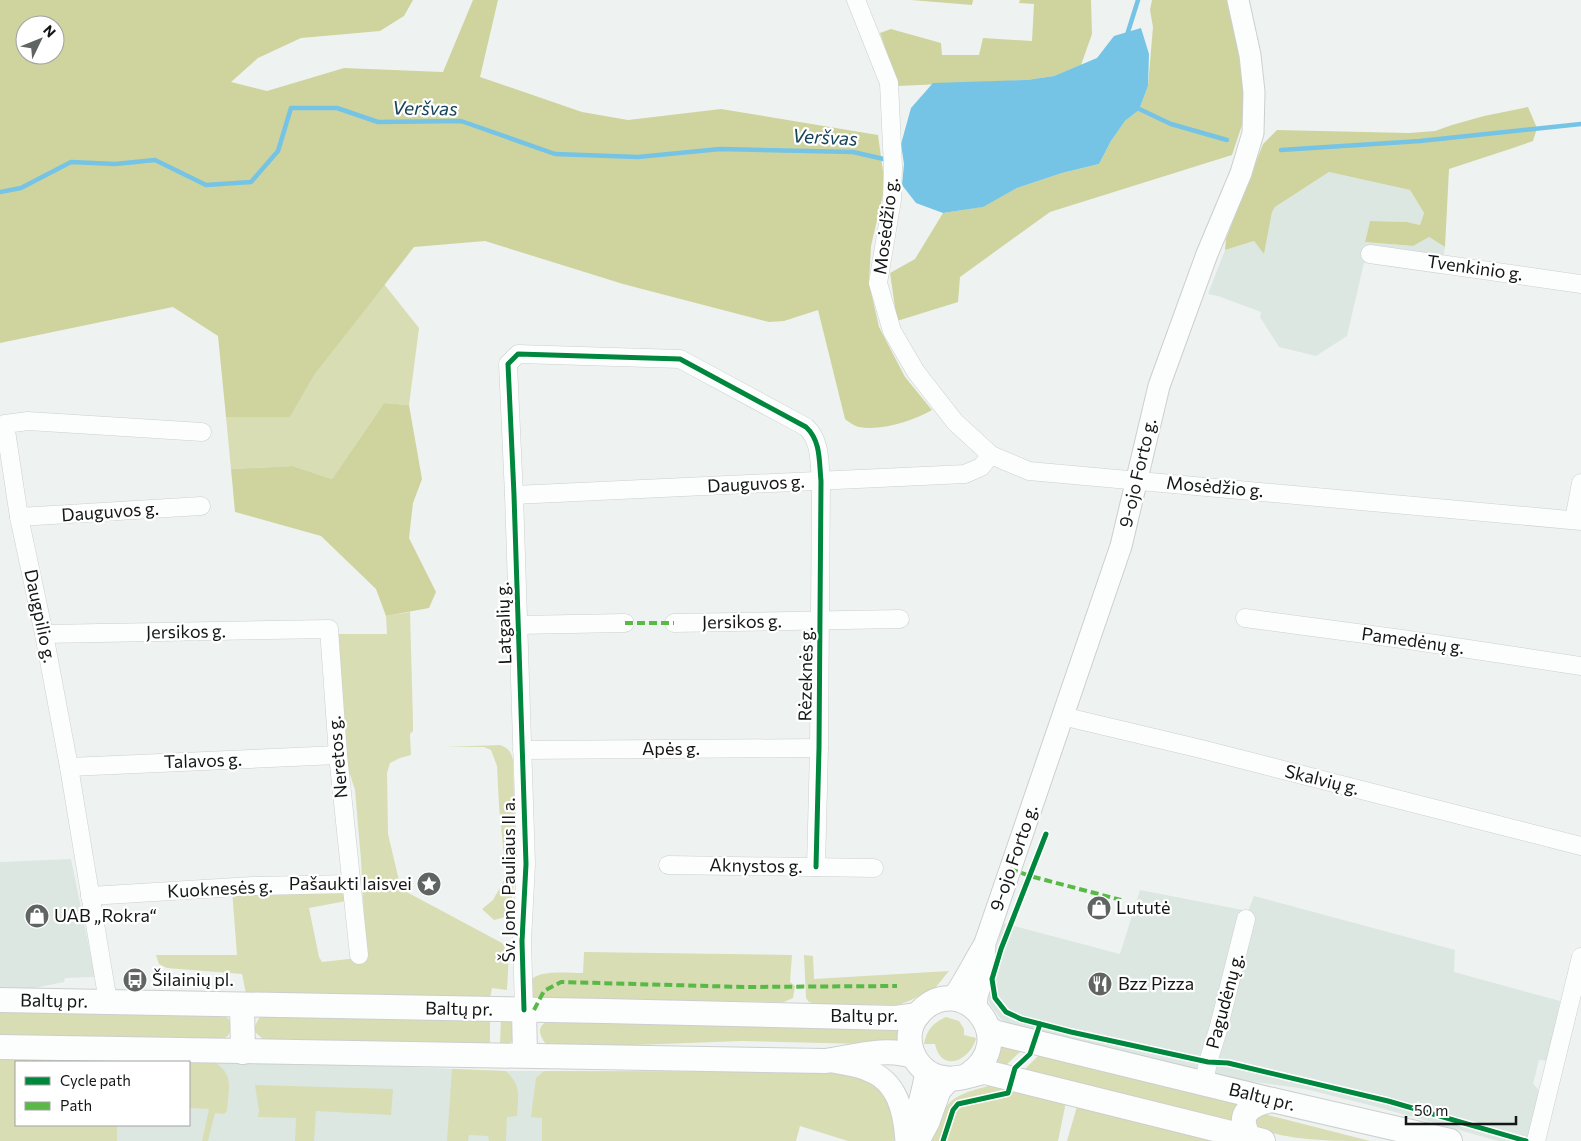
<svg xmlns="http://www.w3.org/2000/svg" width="1581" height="1141" font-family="Commissioner,sans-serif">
<rect width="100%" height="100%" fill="#eef3f1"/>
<g fill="#dce7e2" fill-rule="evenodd">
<path d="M1329 172 1410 190 1424 213 1420 225 1407 222 1370 221 1365 242 1412 246 1429 237 1445 247 1441 274 1364 263 1347 336 1316 356 1279 347 1260 317 1261 312 1218 296 1208 294 1225 250 1254 241 1264 253 1272 212 1275 207Z"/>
<path d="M71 859 95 977 65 978 64 982 30 989 0 988V862Z"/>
<path d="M1140 890 1248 911 1254 896 1455 950 1454 972 1560 1001 1549 1061 1539 1060 1533 1084 1541 1092 1529 1141H1498L1377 1107 1305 1089 1227 1078 1010 1027 999 1017 989 1003 987 985 1003 923 1120 954Z"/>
<path d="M0 1057 210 1059 506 1071H728L730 1141H0ZM16 1062H189V1125H16Z"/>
</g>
<g fill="#d8ddb4">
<path d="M384 284 419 328 409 405 384 403 332 479 293 466 231 469 226 417H290L315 374Z"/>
<path d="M410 612 413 723V731L410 734 411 755 400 758 390 763 387 773 388 834 401 889 502 943 509 953 507 990 492 988 490 998 246 994 242 974 167 968 159 964 156 955H237L232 890 339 891 345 896 346 901 309 908 319 957 322 962 366 957 361 860 355 790 347 765 338 634H387L386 616Z"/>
<path d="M500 745C508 748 511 751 513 760L516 868 509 916 494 920 482 909 493 900 506 877 499 806 497 766 491 750 484 747H445Z"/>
<path d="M584 952 792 955 790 982 795 986 793 998 784 1002 534 1000 529 994C529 991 529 985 530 982 535 969 571 973 583 973Z"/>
<path d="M804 955 813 956 814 979 949 971 935 988 909 1001 898 1005 816 1004 809 1002 806 998Z"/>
<path d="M0 1010 222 1015 228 1018 232 1027 228 1036 223 1039 0 1036Z"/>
<path d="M265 1015 490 1019V1045L264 1040 256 1033 254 1028 259 1018Z"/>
<path d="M946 1017 959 1021 964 1029V1035L976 1038C971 1060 941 1074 935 1044H924C927 1029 933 1023 946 1017Z"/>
<path d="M501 1019 509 1020 514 1023 515 1039 508 1044H500Z"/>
<path d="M549 1021 905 1028 904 1045 741 1041 609 1046 553 1045 546 1044C539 1036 536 1025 549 1021Z"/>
<path d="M997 1044 1022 1050 1004 1067 989 1062Z"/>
<path d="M1040 1054 1243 1101 1235 1124 1023 1071Z"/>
<path d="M0 1057 210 1059C235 1074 229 1085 227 1111L224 1114 215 1113 208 1141H202L209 1109 189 1108V1062H16V1125H117V1141H0Z"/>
<path d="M452 1069 506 1071C522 1087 518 1095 517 1116L507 1117 506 1141H489L488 1136 469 1135 468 1141H447Z"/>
<path d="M544 1071 849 1072C858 1075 871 1078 878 1084 892 1095 899 1125 894 1141H848L800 1126 796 1141H542V1118L531 1117 536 1078Z"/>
<path d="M255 1085 393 1089 391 1115 316 1111 314 1141H295L296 1118 258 1117 259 1111Z"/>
<path d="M992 1085 1066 1102 1058 1141H932C945 1099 950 1096 992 1085Z"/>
<path d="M1078 1103 1222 1141H1067Z"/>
<path d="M1264 1114 1370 1141C1341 1141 1276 1141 1255 1125L1257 1117Z"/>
</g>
<g fill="#cfd49e" fill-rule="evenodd">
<path d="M0 0H413L404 16 380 31 301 38 258 58 231 82 267 91 344 68 443 72 473 0H498L480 77 582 112 628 120 721 109 878 135 885 186 871 246 869 283 879 327 905 377 932 410C913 421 881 431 859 427 854 426 849 422 845 419L818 310 784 321 769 322 623 284 485 241 414 247 315 374 290 417H226L218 336 173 307 0 343ZM25 25H55V55H25Z"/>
<path d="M911 0H973L972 5Z"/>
<path d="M1020 0H1091L1092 34 1081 65 1054 76 1027 80 898 86 880 33 891 29 941 43 942 55H979L983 38 1032 41 1034 4 1019 3Z"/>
<path d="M1152 0H1230L1238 41 1244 88 1243 122 1232 155 1050 212 960 277 958 302 897 321 890 273 915 259 943 213 982 207 1017 188 1062 173 1099 164 1111 141 1125 121 1139 110 1148 86 1153 27 1150 10Z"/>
<path d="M1528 107 1537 128 1533 141 1516 147 1449 169 1445 247 1429 237 1413 246 1365 242 1370 221 1407 222 1420 225 1424 213 1410 190 1329 172 1275 207 1272 212 1264 254 1254 241 1225 250 1226 239 1263 144 1277 130 1409 133 1435 131 1452 125 1484 116Z"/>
<path d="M384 403 409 405 422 479 413 503 409 538 436 592 429 608 386 616 376 589 321 536 235 512 231 469 293 466 332 479Z"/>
</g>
<path fill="#75c3e5" d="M1141 28 1149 54 1148 86 1139 110 1125 121 1111 141 1099 164 1062 173 1017 188 983 207 943 213 916 203 902 185 904 164 901 144 911 108 933 83 1027 80 1054 76 1097 58 1114 36Z"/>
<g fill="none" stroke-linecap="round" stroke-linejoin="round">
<g stroke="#75c3e5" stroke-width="4.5">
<path d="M1127 35 1138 0"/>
<path d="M1135 107 1171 124 1227 140"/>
<path d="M1281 150 1420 141 1581 124"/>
<path d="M0 192 21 188 71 162 115 164 155 160 206 185 251 182 278 151 291 108H337L378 122 461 121 555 154 638 157 720 149 853 152 888 160"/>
</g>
<defs>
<g id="minor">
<path d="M856 0 889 83 893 167 892 200 878 283 892 331 916 372 955 422 991 455 1029 471 1581 521"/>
<path d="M1370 254 1581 284"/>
<path d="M514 495 965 474 981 467 991 455"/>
<path d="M19 517 201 506"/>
<path d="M1574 520 1581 483"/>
<path d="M1245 618 1402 639 1581 666"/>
<path d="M674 623 900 619"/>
<path d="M518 625 625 623"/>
<path d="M44 634 329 629 338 755 359 955"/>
<path d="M1062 716 1201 749 1581 846"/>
<path d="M522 750 819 748"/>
<path d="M69 767 338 755"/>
<path d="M668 865 874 868"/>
<path d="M90 896 252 886 350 884"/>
<path d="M108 1002 69 767 44 634 19 517 5 424 28 421 202 432"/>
<path d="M524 1010 522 941 526 864 514 495 508 364 518 354 680 359 806 427C821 441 819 461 821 481L819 748 816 867"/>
<path d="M1204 1083 1208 1062 1218 1030 1246 919"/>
<path d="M1536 1141 1581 957"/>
</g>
<g id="tertiary">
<path d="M952 999C964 982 973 963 984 945"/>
<path d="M976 1009 977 996 983 977 985 943 1121 546 1159 386 1207 254 1241 173 1253 133 1254 92 1250 55 1238 0"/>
<path d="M829 1061C841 1064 855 1065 867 1070 898 1081 904 1112 906 1141"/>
<path d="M911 1136C915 1114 923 1093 926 1071"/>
<path d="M919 1141 929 1122 940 1091 951 1079"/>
</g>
<g id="secondary">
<path d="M0 1000 605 1011 895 1018 918 1015"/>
<path d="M242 1005 243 1052"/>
<path d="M524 1010 525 1055"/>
<path d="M989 1029 997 1033 1272 1100 1450 1141"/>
<path d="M0 1047 826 1061C853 1057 889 1046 914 1057"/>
<path d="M968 1075C1022 1039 962 970 921 1011 898 1033 912 1074 944 1078 957 1081 972 1074 985 1072L1263 1141"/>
<path d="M1249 1137C1236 1114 1249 1105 1272 1100"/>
</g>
</defs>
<use href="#minor" stroke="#cccfce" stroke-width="19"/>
<use href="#tertiary" stroke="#cccfce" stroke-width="23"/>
<use href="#secondary" stroke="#cccfce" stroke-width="26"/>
<use href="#minor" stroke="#fcfdfd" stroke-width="18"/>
<use href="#tertiary" stroke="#fcfdfd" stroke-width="21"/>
<use href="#secondary" stroke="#fcfdfd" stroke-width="24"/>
<g stroke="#58b947" stroke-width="4" stroke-dasharray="8 4" stroke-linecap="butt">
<path d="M625 623H674"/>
<path d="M1010 869 1030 876 1121 900"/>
<path d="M534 1010 544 991 561 982 744 987 897 986"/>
</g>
<defs>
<g id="cycleway">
<path d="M1046 834 1001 949 992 979 995 998 1006 1012 1021 1019 1071 1032 1208 1062 1228 1063 1388 1101 1526 1141"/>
<path d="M524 1010 522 941 526 864 514 495 508 364 518 354 680 359 806 427C821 441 819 461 821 481L819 748 816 867"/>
<path d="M943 1141 953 1110 958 1104 1008 1093 1015 1068 1030 1054 1040 1024"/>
</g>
</defs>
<use href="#cycleway" stroke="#fff" stroke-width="8"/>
<use href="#cycleway" stroke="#00873e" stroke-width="5"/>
</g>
<defs>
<symbol id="sight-disc" viewBox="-11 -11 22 22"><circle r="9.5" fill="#606463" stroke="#fff"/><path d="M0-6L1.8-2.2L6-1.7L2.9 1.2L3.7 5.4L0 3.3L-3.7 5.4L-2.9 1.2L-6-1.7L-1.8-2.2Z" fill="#fff"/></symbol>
<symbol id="shop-disc" viewBox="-11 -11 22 22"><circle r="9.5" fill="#606463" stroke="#fff"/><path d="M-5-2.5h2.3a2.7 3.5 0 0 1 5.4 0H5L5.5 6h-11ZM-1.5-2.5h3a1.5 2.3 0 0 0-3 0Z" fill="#fff"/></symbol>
<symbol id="bus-disc" viewBox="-11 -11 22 22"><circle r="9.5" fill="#606463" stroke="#fff"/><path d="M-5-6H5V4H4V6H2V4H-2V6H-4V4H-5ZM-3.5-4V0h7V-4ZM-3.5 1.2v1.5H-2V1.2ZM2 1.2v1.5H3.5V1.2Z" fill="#fff"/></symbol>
<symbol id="restaurant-disc" viewBox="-11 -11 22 22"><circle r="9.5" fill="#606463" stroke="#fff"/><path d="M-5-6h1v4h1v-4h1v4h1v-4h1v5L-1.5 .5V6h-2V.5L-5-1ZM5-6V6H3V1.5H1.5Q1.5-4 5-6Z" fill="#fff"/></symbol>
</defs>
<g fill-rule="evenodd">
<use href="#sight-disc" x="415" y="870" width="28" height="28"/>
<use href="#shop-disc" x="1085" y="894" width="28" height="28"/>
<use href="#shop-disc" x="23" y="902" width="28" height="28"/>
<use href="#bus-disc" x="121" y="966" width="28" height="28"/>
<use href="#restaurant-disc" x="1086" y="970" width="28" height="28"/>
</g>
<g text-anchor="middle" stroke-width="4.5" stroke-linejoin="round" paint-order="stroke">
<g font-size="18" fill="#141716" stroke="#fff">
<text transform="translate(886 226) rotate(-83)" y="6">Mosėdžio g.</text>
<text transform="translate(1475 268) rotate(8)" y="6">Tvenkinio g.</text>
<text transform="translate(1138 473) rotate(-77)" y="6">9-ojo Forto g.</text>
<text transform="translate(756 484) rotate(-3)" y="6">Dauguvos g.</text>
<text transform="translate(1215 487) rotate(5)" y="6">Mosėdžio g.</text>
<text transform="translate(110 512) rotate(-4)" y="6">Dauguvos g.</text>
<text transform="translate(40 616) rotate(78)" y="6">Daugpilio g.</text>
<text transform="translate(742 622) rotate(-1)" y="6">Jersikos g.</text>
<text transform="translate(504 623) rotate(-92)" y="6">Latgalių g.</text>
<text transform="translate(186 632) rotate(-1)" y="6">Jersikos g.</text>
<text transform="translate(1413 641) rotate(8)" y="6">Pamedėnų g.</text>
<text transform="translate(806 674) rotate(-89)" y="6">Rėzeknės g.</text>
<text x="671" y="755">Apės g.</text>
<text transform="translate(338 757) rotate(-95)" y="6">Neretos g.</text>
<text transform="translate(203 761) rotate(-2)" y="6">Talavos g.</text>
<text transform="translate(1322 780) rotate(14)" y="6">Skalvių g.</text>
<text transform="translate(1014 858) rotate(-71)" y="6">9-ojo Forto g.</text>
<text transform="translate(756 866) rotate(1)" y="6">Aknystos g.</text>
<text transform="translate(509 880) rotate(-90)" y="6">Šv. Jono Pauliaus II a.</text>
<text transform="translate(220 889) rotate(-3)" y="6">Kuoknesės g.</text>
<text transform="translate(54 1001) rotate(1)" y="6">Baltų pr.</text>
<text transform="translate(1225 1001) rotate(-75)" y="6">Pagudėnų g.</text>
<text transform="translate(459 1009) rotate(1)" y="6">Baltų pr.</text>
<text x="864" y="1022">Baltų pr.</text>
<text transform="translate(1262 1097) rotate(14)" y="6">Baltų pr.</text>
</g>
<g font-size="18" fill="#141716" stroke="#fff" text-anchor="start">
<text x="412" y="890" text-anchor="end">Pašaukti laisvei</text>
<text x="1116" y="914">Lututė</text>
<text x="54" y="922">UAB „Rokra“</text>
<text x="152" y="986">Šilainių pl.</text>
<text x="1118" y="990">Bzz Pizza</text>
</g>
<g font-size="19" font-style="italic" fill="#164459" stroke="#fff">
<text transform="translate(425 108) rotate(1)" y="7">Veršvas</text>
<text transform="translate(825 137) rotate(3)" y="7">Veršvas</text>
</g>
</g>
<rect x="15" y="1061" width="175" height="65" fill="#ffffff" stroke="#a1a2a2"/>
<rect x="25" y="1077" width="25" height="8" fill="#00873e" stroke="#a1a2a2"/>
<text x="60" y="1086" font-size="15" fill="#141716">Cycle path</text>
<rect x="25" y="1102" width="25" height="8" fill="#58b947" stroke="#a1a2a2"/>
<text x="60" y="1111" font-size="15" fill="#141716">Path</text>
<g transform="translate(40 40) rotate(47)"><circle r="24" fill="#ffffff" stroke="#a1a2a2"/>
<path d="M0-4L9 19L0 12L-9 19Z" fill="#606463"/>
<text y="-8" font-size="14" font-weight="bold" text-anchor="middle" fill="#141716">N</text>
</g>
<path d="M1406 1116v8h110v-8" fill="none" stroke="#141716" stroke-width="2.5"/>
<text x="1414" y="1116" font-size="15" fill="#141716" stroke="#ffffff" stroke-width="4" paint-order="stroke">50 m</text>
</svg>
